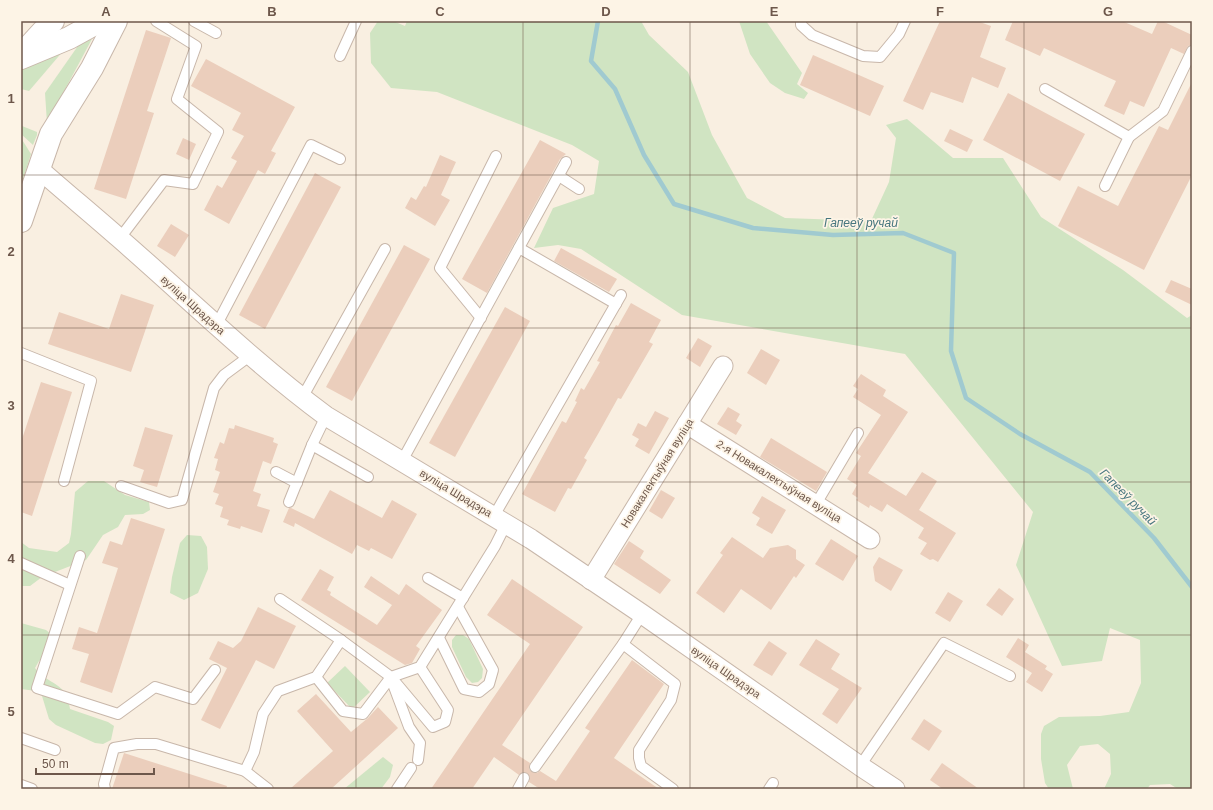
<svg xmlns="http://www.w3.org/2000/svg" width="1213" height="810" font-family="Arial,sans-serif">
<rect width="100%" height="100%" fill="#f9efe1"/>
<g fill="#d0e4c2">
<path d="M378 21H393L405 26 407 21H641L649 35 688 72 712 135 747 198 785 218 871 221 889 182 896 138 886 125 907 119 953 158H1003L1041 217 1123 270 1187 318 1192 315V789H1178L1170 784 1150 785 1147 789H1104L1111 774 1110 754 1098 744 1080 746 1067 765 1073 789H1049L1045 783 1041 759V734L1044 726 1059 717 1100 716 1129 712 1141 683 1140 640 1110 628 1102 661 1062 666 1016 565 1033 512 905 354 682 315 581 249 558 245 534 248 553 208 594 194 599 161 572 145 437 92 391 88 371 63 370 33Z"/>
<path d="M739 21H766L802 73 797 84 808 93 804 99 785 93 770 83 750 54Z"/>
<path d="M92 39 47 123 45 93 80 43Z"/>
<path d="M64 50 29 91 21 89V67Z"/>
<path d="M22 126 37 132V135L33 145 21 134Z"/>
<path d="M21 138 31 154 21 186Z"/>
<path d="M88 481H104L125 495 149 502 150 510 143 514 125 515 118 527 103 535 86 560 42 577 30 586H21V542L29 548 57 552 69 543 71 534 75 492Z"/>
<path d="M187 535 201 536 207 547 208 569 198 593 184 600 170 593 172 577 180 543Z"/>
<path d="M21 623 46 630 52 635V651L39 661 35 668C43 680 58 682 65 693 68 698 69 704 70 709L108 722 114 726 111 740 103 744 95 743 56 725 49 719 42 696 36 691 21 689Z"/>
<path d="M456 635H463L469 639 483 669 482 678 478 682 472 683 466 677 452 647V640Z"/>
<path d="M345 666 370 692 352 709 327 683Z"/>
<path d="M383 757 393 765 390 777 381 789H344Z"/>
</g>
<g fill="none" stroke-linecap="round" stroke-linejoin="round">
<path stroke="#a0cad0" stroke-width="4.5" d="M598 21 591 61 615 89 644 155 674 204 753 228 833 235 903 233 954 253 951 351 966 398 1020 434 1090 472 1154 538 1192 587"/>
</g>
<g fill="#ebcebc">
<path d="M940 21H977L991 26 980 57 1006 68 998 88 972 77 963 103 931 92 923 110 903 101Z"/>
<path d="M1013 21H1122L1152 34 1158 21H1162L1192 35V45L1188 46 1184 54 1171 48 1144 107 1130 101 1124 115 1104 106 1116 81 1044 48 1040 56 1005 40Z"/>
<path d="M146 30 171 38 147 111 154 113 126 199 94 189Z"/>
<path d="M813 55 884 86 870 116 800 85Z"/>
<path d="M206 59 295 107 271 151 276 153 265 174 258 170 229 224 204 210 217 185 222 188 237 161 231 158 244 136 232 130 241 113 191 86Z"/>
<path d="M1192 82V175L1144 270 1058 226 1078 186 1118 206 1159 126 1168 130Z"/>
<path d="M1008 93 1085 134 1060 181 983 140Z"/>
<path d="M950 129 973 140 967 152 944 141Z"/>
<path d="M183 138 196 144 189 160 176 154Z"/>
<path d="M540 140 566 154 560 159 487 293 462 279Z"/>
<path d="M440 155 456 162 441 195 450 200 435 226 405 208 411 197 416 200 424 186 426 187Z"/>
<path d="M315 173 341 187 265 329 239 315Z"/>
<path d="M171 224 189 235 175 257 157 246Z"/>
<path d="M404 245 430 259 352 401 326 387Z"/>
<path d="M561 248 617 279 609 292 554 261Z"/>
<path d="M1171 280 1192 289V305L1165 292Z"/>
<path d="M121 294 154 305 131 372 48 344 59 312 109 329Z"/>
<path d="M631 303 661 320 649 342 653 344 621 399 618 398 598 434 584 458 587 460 571 489 568 488 555 512 522 494 562 421 566 423 577 402 575 401 581 388 584 390 600 362 597 361 616 325 618 326Z"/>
<path d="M505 307 530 321 455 457 429 443Z"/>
<path d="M698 338 712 346 700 367 686 358Z"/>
<path d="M761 349 780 360 766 385 747 373Z"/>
<path d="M861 374 886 390 883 396 908 412 868 473 906 496 922 472 937 481 919 510 956 533 938 562 933 559 930 560 920 554 927 543 918 538 924 528 887 504 882 512 870 505 869 508 856 500 858 498 852 494 857 485 847 479 861 456 856 453 881 415 853 397 858 389 853 386Z"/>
<path d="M41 382 72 392 32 516 21 512V442Z"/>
<path d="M728 407 740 414 736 421 742 425 736 435 717 424Z"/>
<path d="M655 411 669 418 649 454 635 446 639 439 632 435 638 423 646 427Z"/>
<path d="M235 425 274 438 273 442 278 444 271 464 263 461 253 491 261 494 257 506 270 510 262 533 241 526 240 529 227 525 229 520 220 517 223 507 215 504 219 494 213 492 220 472 215 470 218 459 214 458 220 442 224 444 229 428 234 429Z"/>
<path d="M145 427 173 435 157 487 140 482 144 470 133 466Z"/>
<path d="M771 438 827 472 816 491 760 457Z"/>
<path d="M330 490 382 518 392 500 417 514 392 559 371 548 369 551 357 545 352 554 295 523 294 527 283 522 289 508H291L314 519Z"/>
<path d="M661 490 675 498 662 519 649 511Z"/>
<path d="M762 496 786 510 772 534 756 525 760 518 752 513Z"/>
<path d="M131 518 165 529 112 693 80 682 89 654 72 649 79 627 97 633 118 568 102 563 110 541 122 545Z"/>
<path d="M732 537 763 558 770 548 788 545 796 550V559L805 565 796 578 794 576 771 610 741 589 724 613 696 593 723 555 720 553Z"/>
<path d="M831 539 858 556 843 581 815 564Z"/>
<path d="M629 541 644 551 640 558 671 580 660 594 614 564Z"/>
<path d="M879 557 903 570 891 591 875 581 873 567Z"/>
<path d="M320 569 334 577 327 590 331 592 330 595 377 625 392 605 364 587 371 576 399 595 406 584 442 610 416 646 420 649 412 663 405 665 301 600Z"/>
<path d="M512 579 583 627 502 745 530 763 529 769 532 772 537 773 540 771 556 781 590 731 585 728 632 660 664 684 614 758 659 789H540L529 782 530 777 527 773 523 772 519 775 494 757 472 789H431L530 644 487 615Z"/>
<path d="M999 588 1014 599 1002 616 986 605Z"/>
<path d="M948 592 963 601 950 622 935 613Z"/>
<path d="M258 607 296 626 274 669 256 660 220 729 201 720 227 668 209 659 218 641 233 648 241 641Z"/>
<path d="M1018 638 1029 645 1025 652 1047 666 1045 669 1053 674 1042 692 1026 682 1032 673 1006 657Z"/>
<path d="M816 639 840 654 831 669 862 688 837 724 822 714 839 689 799 665Z"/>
<path d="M769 641 787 653 772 676 753 665Z"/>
<path d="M316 694 351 732 368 718 378 707 398 728 331 789H290L333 751 297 711Z"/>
<path d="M924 719 942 731 929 751 911 739Z"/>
<path d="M124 753 227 786 226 789H112Z"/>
<path d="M942 763 979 789H943L930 780Z"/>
</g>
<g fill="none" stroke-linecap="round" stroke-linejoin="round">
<defs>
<g id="service">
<path d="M194 21 216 33"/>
<path d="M801 21V25L812 35 863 56 880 57 899 34 905 21"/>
<path d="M340 56 356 21"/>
<path d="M1045 89 1129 137 1163 111 1192 51"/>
<path d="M559 176 579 189"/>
<path d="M1105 186 1129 137"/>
<path d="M120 238 164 180 193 184 218 132 177 99 196 46 156 21"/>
<path d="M519 248 616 304"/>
<path d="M481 318 440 268 496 156"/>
<path d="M216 326 311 145 340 159"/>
<path d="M21 353 91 381 64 481"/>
<path d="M302 398 385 249"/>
<path d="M312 445 368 477"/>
<path d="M402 461 566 162"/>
<path d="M276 472 297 483"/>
<path d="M121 486 169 503 182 500 214 388 224 375 251 355"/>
<path d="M289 502 312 445 326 416"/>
<path d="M816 504 858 433"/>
<path d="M494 516 621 295"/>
<path d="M80 556 37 688 118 714 155 687 193 699 215 670"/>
<path d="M21 563 70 585"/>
<path d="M428 578 463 598"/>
<path d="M280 599 341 640 391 677 420 667 495 546 506 524"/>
<path d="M439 638 464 689 479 692 489 684 493 670 458 607"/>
<path d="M623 644 675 684 671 700 639 750V758L641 766 673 789"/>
<path d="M316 677 343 711 363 714 391 677"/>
<path d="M391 677 433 727 445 722 448 710 420 667"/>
<path d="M393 684 409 727 420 743 418 760"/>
<path d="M21 738 55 750"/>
<path d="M860 766 944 643 1010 676"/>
<path d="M535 767 623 644 642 614"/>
<path d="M245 771 254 752 263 714 278 691 316 677 341 640"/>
<path d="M21 785 32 789"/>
<path d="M105 789 104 784 114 748 137 744H156L245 771 268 789"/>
<path d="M397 789 411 768"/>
<path d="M518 789 524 778"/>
<path d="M769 789 773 783"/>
</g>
<g id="minor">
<path d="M39 169C65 192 93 215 119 238 188 298 253 362 326 416L531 539 642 614 860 766 895 789"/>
<path d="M687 424 870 539"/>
<path d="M591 580 723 366"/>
</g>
<g id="tertiary">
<path d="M21 55 43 31 53 21"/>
<path d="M21 58 69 38 100 21"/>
<path d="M21 221 51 134 92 68 116 21"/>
</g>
</defs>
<use href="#service" stroke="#c8b7aa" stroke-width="12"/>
<use href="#minor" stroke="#c8b7aa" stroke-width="21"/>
<use href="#tertiary" stroke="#c8b7aa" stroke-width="24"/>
<use href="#service" stroke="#fff" stroke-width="10"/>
<use href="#minor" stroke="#fff" stroke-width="19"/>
<use href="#tertiary" stroke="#fff" stroke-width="22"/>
</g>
<path fill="none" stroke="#6d574b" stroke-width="1" stroke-opacity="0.55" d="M189 21V789M356 21V789M523 21V789M690 21V789M857 21V789M1024 21V789M21 175H1192M21 328H1192M21 482H1192M21 635H1192"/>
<g text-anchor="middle" stroke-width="3.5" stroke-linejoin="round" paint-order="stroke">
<g font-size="11" fill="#6d574b" stroke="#fdf4e6">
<text transform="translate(193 305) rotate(42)" y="4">вуліца Шрадэра</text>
<text transform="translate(657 473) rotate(-58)" y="4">Новакалектыўная вуліца</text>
<text transform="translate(779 481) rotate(32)" y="4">2-я Новакалектыўная вуліца</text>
<text transform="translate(456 493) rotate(31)" y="4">вуліца Шрадэра</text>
<text transform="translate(726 672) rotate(35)" y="4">вуліца Шрадэра</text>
</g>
<g font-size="12" font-style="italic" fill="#47767f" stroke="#fdf4e6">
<text x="861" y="227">Гапееў ручай</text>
<text transform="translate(1128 497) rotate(45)" y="4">Гапееў ручай</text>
</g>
</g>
<rect width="1213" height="810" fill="none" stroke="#fdf4e6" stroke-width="44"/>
<path d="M36 768v6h118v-6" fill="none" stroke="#6d574b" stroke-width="2"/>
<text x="42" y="768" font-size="12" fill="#6d574b" stroke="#fdf4e6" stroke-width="3" paint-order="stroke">50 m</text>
<rect x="22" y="22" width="1169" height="766" fill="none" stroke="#6d574b" stroke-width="1.5"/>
<g font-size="13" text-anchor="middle" font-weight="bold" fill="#6d574b">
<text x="106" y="16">A</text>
<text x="272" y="16">B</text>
<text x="440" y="16">C</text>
<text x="606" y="16">D</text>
<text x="774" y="16">E</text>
<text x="940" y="16">F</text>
<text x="1108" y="16">G</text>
<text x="11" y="103">1</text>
<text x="11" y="256">2</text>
<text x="11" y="410">3</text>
<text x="11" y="563">4</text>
<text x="11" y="716">5</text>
</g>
</svg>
